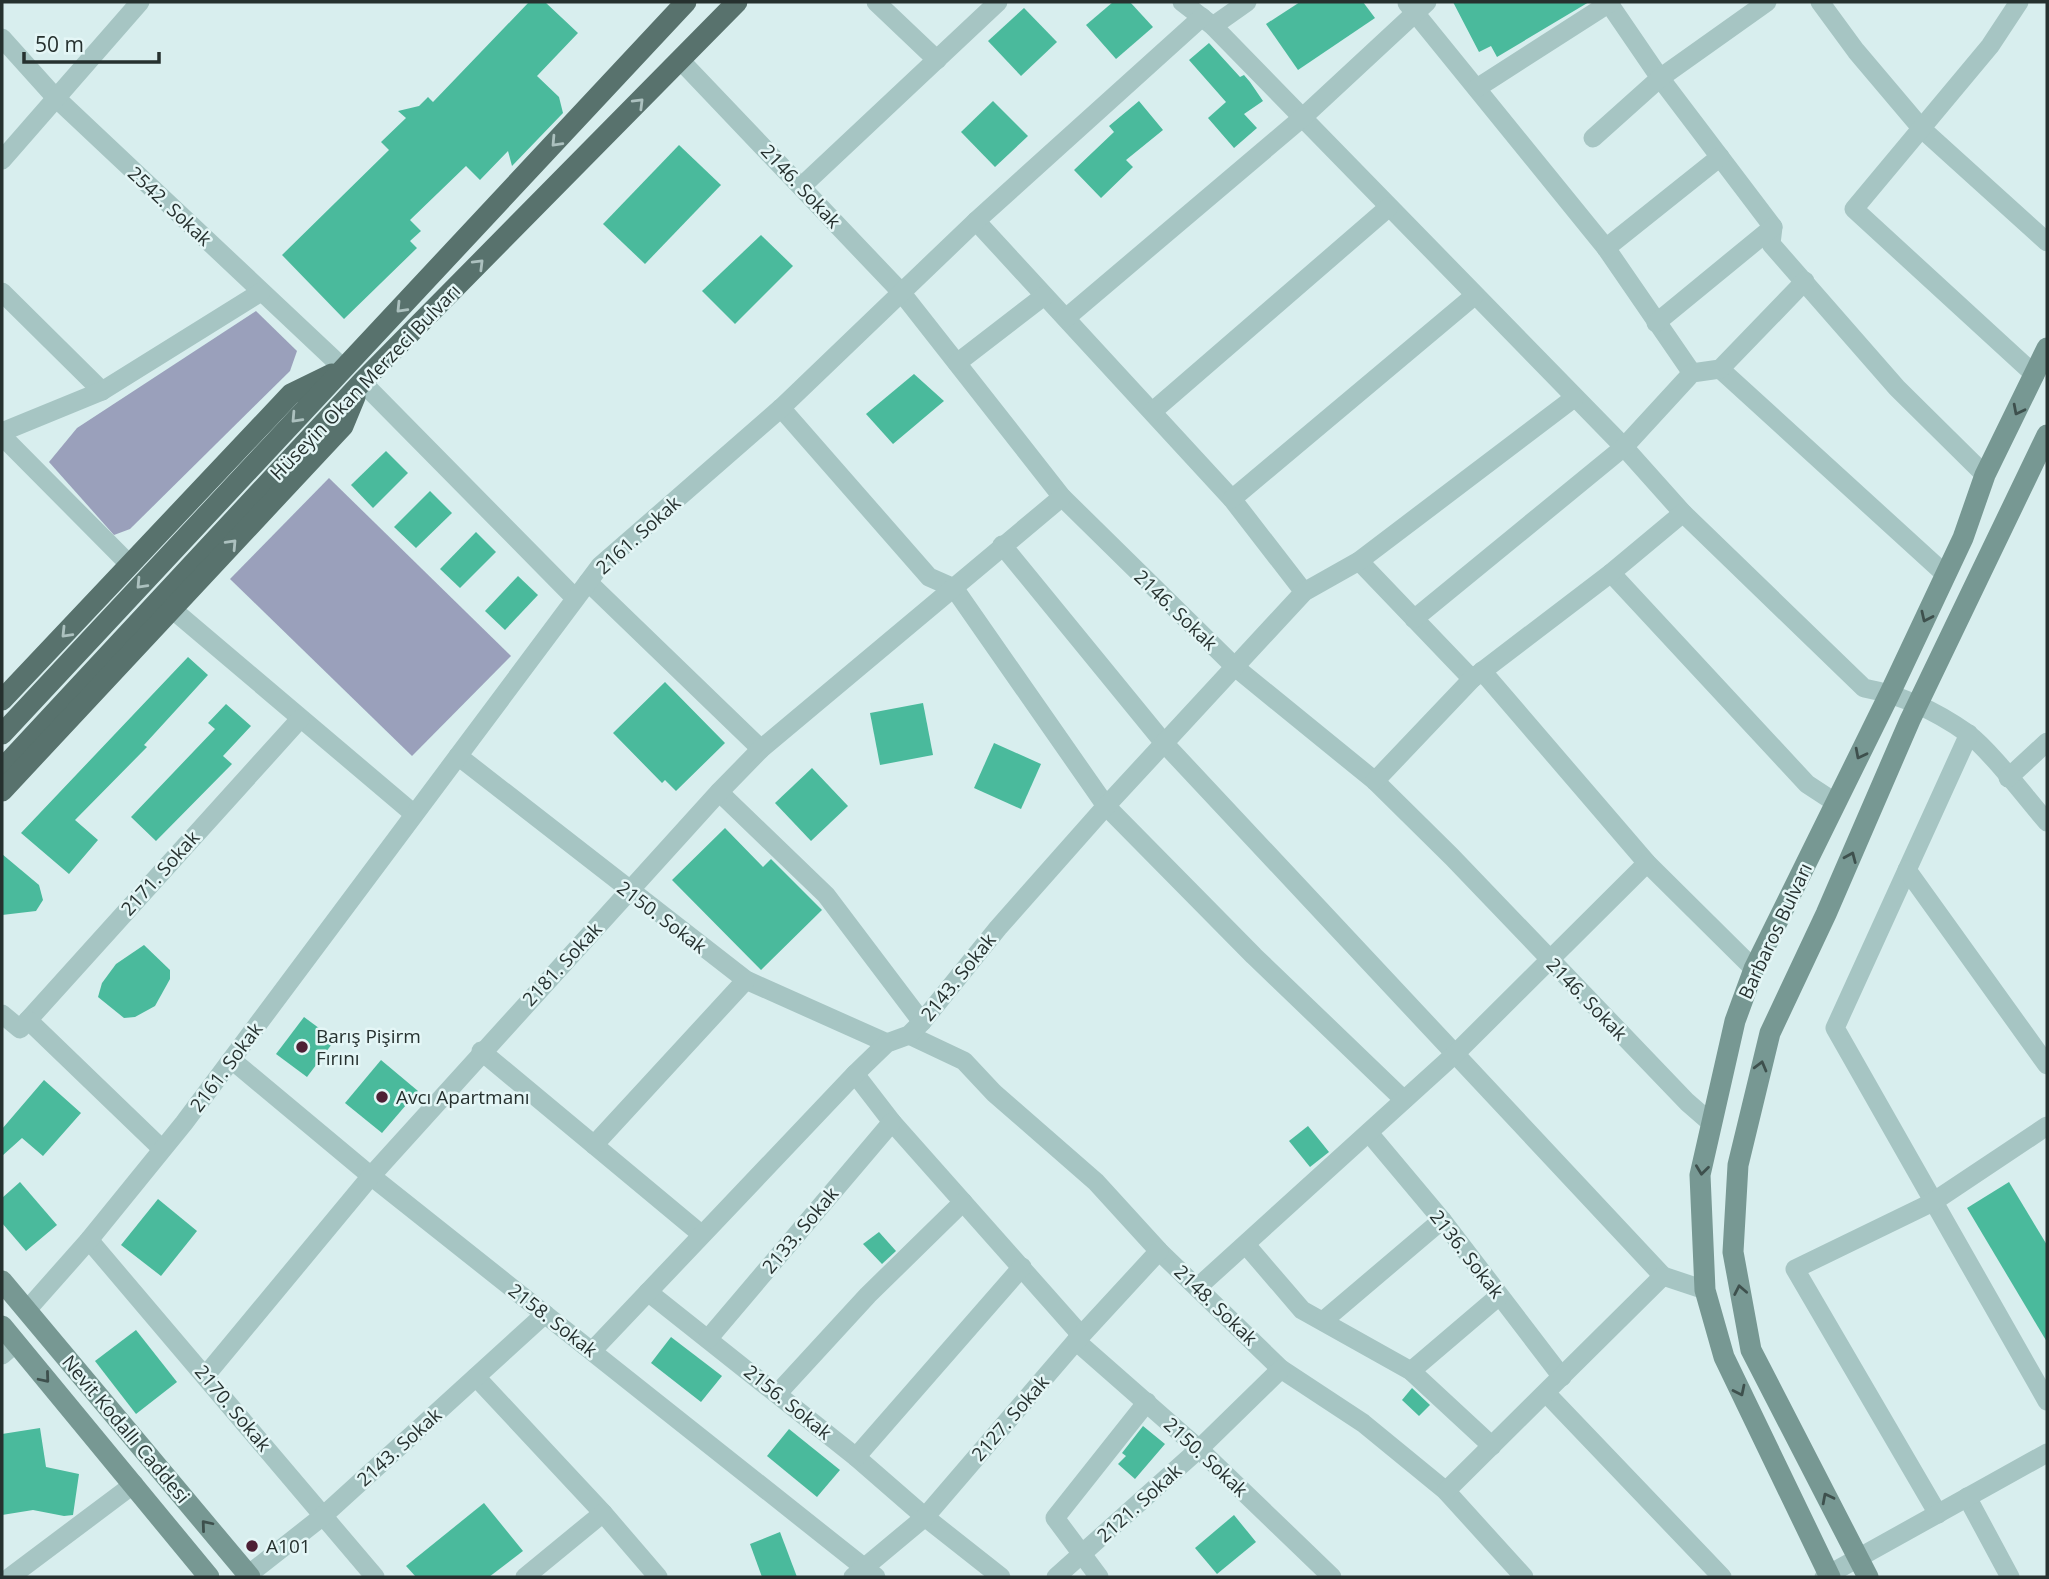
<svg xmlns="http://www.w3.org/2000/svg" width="2049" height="1579" font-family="'Open Sans',sans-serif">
<rect width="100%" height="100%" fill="#d8eeee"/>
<g fill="#9aa0bb">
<path d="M256 311 297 351 290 371 130 529 114 535 49 462 77 428Z"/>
<path d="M329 478 511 656 412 756 230 579Z"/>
</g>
<g fill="#4aba9c">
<path d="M529 2H545L578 33 537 76 559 97 563 113 512 166 508 151 480 180 466 166 410 220 421 231 410 241 417 248 344 319 282 255 389 150 381 142 406 118 398 111 419 106 428 97 433 102Z"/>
<path d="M1113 2H1130L1153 27 1116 59 1086 25Z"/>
<path d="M1300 2H1363L1375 18 1298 70 1266 24Z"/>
<path d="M1453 2H1589L1497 57 1491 46 1479 52Z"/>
<path d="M1024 8 1057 42 1021 76 988 41Z"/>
<path d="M1209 43 1240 77 1244 75 1250 82 1263 101 1244 114 1257 128 1234 148 1208 118 1226 102 1189 60Z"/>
<path d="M993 101 1028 136 995 167 961 132Z"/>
<path d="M1139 101 1163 130 1126 160 1133 167 1101 198 1074 170 1114 132 1109 126Z"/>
<path d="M679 145 721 185 645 264 603 224Z"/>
<path d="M761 235 793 266 735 324 702 291Z"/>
<path d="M914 374 944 401 893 444 866 414Z"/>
<path d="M386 451 408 473 373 508 351 485Z"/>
<path d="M430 491 452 513 416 548 394 527Z"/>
<path d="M476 532 496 552 460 588 440 569Z"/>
<path d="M518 576 538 595 505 630 485 611Z"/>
<path d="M188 657 208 675 144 745 147 747 75 820 98 840 69 874 21 833Z"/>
<path d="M665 682 725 743 676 791 665 780 662 783 613 733Z"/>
<path d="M923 703 933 755 880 765 870 713Z"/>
<path d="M226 704 251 726 223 756 232 764 156 841 131 817 215 729 208 723Z"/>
<path d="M994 743 1041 764 1021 809 974 788Z"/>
<path d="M812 768 848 806 811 841 775 803Z"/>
<path d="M725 828 763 867 771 859 822 910 761 970 672 880Z"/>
<path d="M2 854 39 885 43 900 36 911 2 915Z"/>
<path d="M144 945 170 970V979L155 1006 135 1017 124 1018 98 997 102 983 116 964Z"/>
<path d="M304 1017 335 1040 307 1077 276 1054Z"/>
<path d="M381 1060 418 1091 382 1133 345 1103Z"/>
<path d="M44 1080 81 1113 43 1156 22 1138 2 1156V1129Z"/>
<path d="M1308 1126 1329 1152 1310 1167 1289 1141Z"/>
<path d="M20 1182 57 1225 26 1251 2 1223V1198Z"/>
<path d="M2009 1182 2047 1245V1342L1967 1208Z"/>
<path d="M158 1199 197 1231 161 1276 121 1245Z"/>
<path d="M879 1232 896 1251 882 1264 863 1244Z"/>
<path d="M136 1330 177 1382 136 1414 95 1361Z"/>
<path d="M671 1337 722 1376 701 1402 651 1363Z"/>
<path d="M1412 1388 1430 1405 1419 1416 1402 1400Z"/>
<path d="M1143 1426 1165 1444 1135 1479 1118 1464 1126 1456 1122 1453Z"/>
<path d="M40 1428 46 1467 79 1474 73 1515 64 1516 33 1510 2 1515V1434Z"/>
<path d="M789 1429 840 1470 817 1497 767 1456Z"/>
<path d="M484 1503 523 1551 489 1577H416L406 1566Z"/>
<path d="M1234 1515 1256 1542 1217 1574 1195 1548Z"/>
<path d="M780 1532 797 1577H762L750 1544Z"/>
</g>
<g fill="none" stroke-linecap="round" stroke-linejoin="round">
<g stroke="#a6c5c3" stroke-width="19">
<path d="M876 2 937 60"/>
<path d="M1182 2 1213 26 1624 447 1683 513 1864 688C1901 695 1936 711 1967 733 1991 751 2026 798 2047 822"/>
<path d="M1608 2 1660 78 1773 227 1771 244 1897 388 1985 475"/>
<path d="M1820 2 1856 51 1922 129 2047 242"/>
<path d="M2019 2 1990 46 1854 209 2035 375"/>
<path d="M1407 3 1606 248 1692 373"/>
<path d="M1213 26 1247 2"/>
<path d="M2 38 55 97 343 368"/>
<path d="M681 61 901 292 1062 497 1235 667 1375 781 1452 857 1687 1102 1710 1122"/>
<path d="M1477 88 1611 2"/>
<path d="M1593 138 1660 78 1767 2"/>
<path d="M2 160 140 2"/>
<path d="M802 186 998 2"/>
<path d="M976 221 1232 499 1304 592"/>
<path d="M1606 248 1720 157"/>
<path d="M2 292 102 391"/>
<path d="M1066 318 1302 118 1427 2"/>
<path d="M1656 323 1773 227"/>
<path d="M957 363 1044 296"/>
<path d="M1720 369 1946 575"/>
<path d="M362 382 575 598"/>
<path d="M781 408 929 577 954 588 1106 806 1254 956 1404 1100"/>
<path d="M1153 411 1389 207"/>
<path d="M2 432 102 391 261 292"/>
<path d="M2 436 130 565"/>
<path d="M1232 499 1474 296"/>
<path d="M1002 545 1164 743 1663 1276"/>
<path d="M1359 561 1472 679"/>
<path d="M1611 573 1807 784 1836 803"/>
<path d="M588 582 761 749"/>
<path d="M172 609 414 814"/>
<path d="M1414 619 1624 447 1692 373 1720 369 1805 281"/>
<path d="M1482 671 1647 863 1754 969"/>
<path d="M1969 734 1835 1028 2047 1401"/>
<path d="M458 756 746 980 887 1043"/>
<path d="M2008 778 2047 742"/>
<path d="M1375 781 1472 679 1611 573 1683 513"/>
<path d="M719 792 826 895 922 1022"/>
<path d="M1907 870 2047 1065"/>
<path d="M2 1014 20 1029 300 719"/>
<path d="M28 1020 162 1149"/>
<path d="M909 1035 964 1061 994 1093 1096 1182 1159 1251 1281 1369 1363 1423 1446 1491 1524 1577"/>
<path d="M481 1051 701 1234"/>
<path d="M232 1060 371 1176 876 1577"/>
<path d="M855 1074 892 1122 1081 1335"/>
<path d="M1369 1133 1442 1220 1562 1377"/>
<path d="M594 1145 746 980"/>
<path d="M89 1240 375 1577"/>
<path d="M1247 1246 1302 1310 1411 1371 1492 1446"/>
<path d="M1198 1287 1456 1053 1647 863"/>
<path d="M648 1292 856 1457 925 1517 1001 1577"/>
<path d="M27 1310 89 1240 184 1123 600 566 781 408 976 221 1202 17"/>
<path d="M1323 1321 1442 1220"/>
<path d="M708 1339 892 1122"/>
<path d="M1076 1341 1199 1449 1332 1577"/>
<path d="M593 1350 855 1074 887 1043 909 1035 922 1022 998 928 1106 806 1304 592 1359 561 1574 398"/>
<path d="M2 1355 16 1343"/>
<path d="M1411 1371 1499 1296"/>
<path d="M206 1375 371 1176 719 792 761 749 1062 497"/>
<path d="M476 1377 603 1513 658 1577"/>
<path d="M1546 1393 1722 1577"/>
<path d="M777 1394 868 1295 963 1202"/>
<path d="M856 1457 1022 1267"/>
<path d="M1446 1491 1663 1276 1705 1290"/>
<path d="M1967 1497 2010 1577"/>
<path d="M1938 1514 1795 1269 1933 1202 2047 1126"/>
<path d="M248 1575 323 1516 545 1314"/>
<path d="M10 1577 134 1484"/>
<path d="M525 1577 603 1513"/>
<path d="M853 1577 925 1517 1076 1341 1159 1251"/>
<path d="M1056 1577 1199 1449 1281 1369"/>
<path d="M1099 1577 1055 1518 1147 1402"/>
<path d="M1824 1577 2047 1453"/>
</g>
<g stroke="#779893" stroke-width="21">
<path d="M2 1281 250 1577"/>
<path d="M2 1326 209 1577"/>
<path d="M1830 1577 1724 1357 1705 1290 1700 1175 1735 1021 1754 969 1890 693 1963 538 1985 475 2047 348"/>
<path d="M1868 1577 1751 1350 1733 1252 1738 1165 1770 1033 1826 914 1910 720 2047 435"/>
</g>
<g stroke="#58726d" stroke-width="21">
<path d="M2 700 291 394 332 374"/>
<path d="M2 734 686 2"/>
<path d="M2 769 362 382 737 2"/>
<path d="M2 791 343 426 355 397"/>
</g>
</g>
<defs><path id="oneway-chevron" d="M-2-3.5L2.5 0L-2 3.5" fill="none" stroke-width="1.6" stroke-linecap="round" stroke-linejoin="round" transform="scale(1.75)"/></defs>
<g stroke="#acc1bf">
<use href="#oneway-chevron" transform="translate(639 103) rotate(-45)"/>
<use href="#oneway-chevron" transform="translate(556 142) rotate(133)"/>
<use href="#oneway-chevron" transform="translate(479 264) rotate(-45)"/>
<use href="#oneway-chevron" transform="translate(401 308) rotate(134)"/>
<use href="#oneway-chevron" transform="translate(296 418) rotate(133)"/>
<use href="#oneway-chevron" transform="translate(232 544) rotate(-47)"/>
<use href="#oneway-chevron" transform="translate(141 584) rotate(133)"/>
<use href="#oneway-chevron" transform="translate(66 633) rotate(134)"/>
</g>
<g stroke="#3e504d">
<use href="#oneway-chevron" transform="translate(2018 410) rotate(117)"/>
<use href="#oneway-chevron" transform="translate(1926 617) rotate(115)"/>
<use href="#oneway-chevron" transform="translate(1860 754) rotate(117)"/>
<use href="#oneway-chevron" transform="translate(1851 857) rotate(-67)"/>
<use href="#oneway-chevron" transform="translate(1761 1066) rotate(-75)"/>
<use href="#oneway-chevron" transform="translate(1702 1170) rotate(97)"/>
<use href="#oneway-chevron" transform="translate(1740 1290) rotate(-101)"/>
<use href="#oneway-chevron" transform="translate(45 1378) rotate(50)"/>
<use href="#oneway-chevron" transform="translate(1740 1391) rotate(64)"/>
<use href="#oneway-chevron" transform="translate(1827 1498) rotate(-117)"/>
<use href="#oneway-chevron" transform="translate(206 1525) rotate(-130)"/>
</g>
<g fill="#4e2035" stroke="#e4f6f6" stroke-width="2.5">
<circle cx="302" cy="1047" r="7"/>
<circle cx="382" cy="1097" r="7"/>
<circle cx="252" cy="1546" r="7"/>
</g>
<g text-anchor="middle" stroke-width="5" stroke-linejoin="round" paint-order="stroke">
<g font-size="19" fill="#26312f" stroke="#e4f6f6">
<text transform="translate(801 186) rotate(47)" y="7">2146. Sokak</text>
<text transform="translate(170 206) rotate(43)" y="7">2542. Sokak</text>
<text transform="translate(365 382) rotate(-46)" y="7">Hüseyin Okan Merzeci Bulvarı</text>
<text transform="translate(638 535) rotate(-42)" y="7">2161. Sokak</text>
<text transform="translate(1176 610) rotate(44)" y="7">2146. Sokak</text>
<text transform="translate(160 873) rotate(-48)" y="7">2171. Sokak</text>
<text transform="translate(662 917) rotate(37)" y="7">2150. Sokak</text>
<text transform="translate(1775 931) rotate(-65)" y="7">Barbaros Bulvarı</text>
<text transform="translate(562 964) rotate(-47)" y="7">2181. Sokak</text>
<text transform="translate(958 977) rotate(-51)" y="7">2143. Sokak</text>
<text transform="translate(1587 999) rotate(46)" y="7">2146. Sokak</text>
<text transform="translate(226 1067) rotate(-53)" y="7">2161. Sokak</text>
<text transform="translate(800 1230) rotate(-50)" y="7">2133. Sokak</text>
<text transform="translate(1467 1254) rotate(52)" y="7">2136. Sokak</text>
<text transform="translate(1216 1305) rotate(44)" y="7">2148. Sokak</text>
<text transform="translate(553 1320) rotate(38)" y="7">2158. Sokak</text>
<text transform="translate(788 1402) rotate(39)" y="7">2156. Sokak</text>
<text transform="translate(233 1408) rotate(50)" y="7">2170. Sokak</text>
<text transform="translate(1010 1418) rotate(-49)" y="7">2127. Sokak</text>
<text transform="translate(126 1429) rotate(50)" y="7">Nevit Kodallı Caddesi</text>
<text transform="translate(399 1447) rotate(-42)" y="7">2143. Sokak</text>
<text transform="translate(1206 1457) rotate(43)" y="7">2150. Sokak</text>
<text transform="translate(1139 1503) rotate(-42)" y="7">2121. Sokak</text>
</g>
<g font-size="19" fill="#26312f" stroke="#e4f6f6" text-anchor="start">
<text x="316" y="1043">Barış Pişirm<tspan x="316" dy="22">Fırını</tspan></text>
<text x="396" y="1104">Avcı Apartmanı</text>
<text x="266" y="1553">A101</text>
</g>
</g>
<rect width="2049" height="1579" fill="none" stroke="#26312f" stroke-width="7"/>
<path d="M24 52v10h135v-10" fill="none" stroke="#26312f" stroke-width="3.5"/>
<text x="35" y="52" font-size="21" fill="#26312f" stroke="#e4f6f6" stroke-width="5" paint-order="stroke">50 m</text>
</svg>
